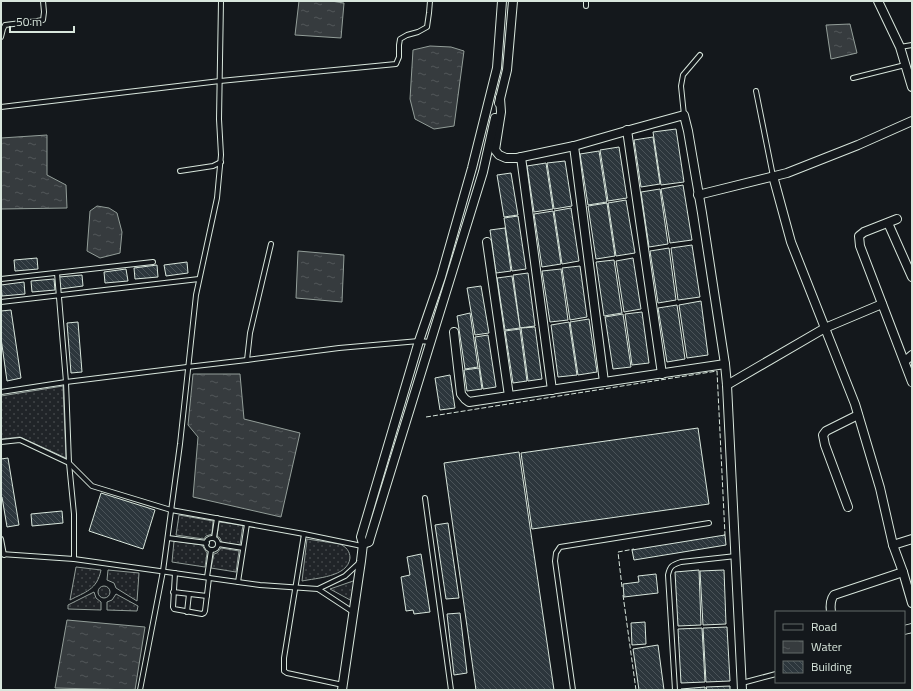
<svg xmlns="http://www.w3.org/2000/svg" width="913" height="691" font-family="'Titillium Web',sans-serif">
<defs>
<pattern id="grass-dots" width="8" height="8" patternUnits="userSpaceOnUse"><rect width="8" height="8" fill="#202428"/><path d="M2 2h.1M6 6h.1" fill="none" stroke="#404447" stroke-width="1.8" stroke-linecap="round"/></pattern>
<pattern id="water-ripples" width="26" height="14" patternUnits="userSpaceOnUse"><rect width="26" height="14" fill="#363b3e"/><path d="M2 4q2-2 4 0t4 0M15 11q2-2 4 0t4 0" fill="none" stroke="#525759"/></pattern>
<pattern id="building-back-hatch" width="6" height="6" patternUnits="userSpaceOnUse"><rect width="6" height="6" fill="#2c363c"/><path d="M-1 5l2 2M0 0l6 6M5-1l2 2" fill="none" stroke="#4a5358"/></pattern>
</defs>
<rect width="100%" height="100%" fill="#14181c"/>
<g fill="url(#grass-dots)" stroke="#939e99">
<path d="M63 386 66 458 20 437 1 439V396Z"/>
<path d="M179 515 213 521 212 534 206 536 204 539 176 535Z"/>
<path d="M219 522 243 525 240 545 222 543 220 538 217 536Z"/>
<path d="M307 539 340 544C346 547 350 551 350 558 348 577 316 578 302 581Z"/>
<path d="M174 541 202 545 205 550 207 553 205 567 172 562Z"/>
<path d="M221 548 239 551 236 572 211 568 214 554 217 553Z"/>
<path d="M76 567 101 570C97 590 85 592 70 600Z"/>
<path d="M108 570 139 573 137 601 116 588 114 583 107 580Z"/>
<path d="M356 580 352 601 330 589Z"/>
<circle cx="104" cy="592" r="6"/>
<path d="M94 592 96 598 101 602V610L68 609V605Z"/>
<path d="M116 594 138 606 137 611 107 610V602L112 600Z"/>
</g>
<g fill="url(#water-ripples)" stroke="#939e99">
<path d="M299 1H331L344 3 341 38 295 35Z"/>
<path d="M850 24 857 53 831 59 826 25Z"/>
<path d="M430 46 451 47 464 51 454 126 434 129 415 119 410 99 413 50Z"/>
<path d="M47 135V175L66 185 67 208 1 209V138Z"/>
<path d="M97 206 109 208 117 213 122 232 120 253 100 258 87 251 90 211Z"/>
<path d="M298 251 344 255 342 302 296 298Z"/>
<path d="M193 374H240L244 419 300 433 281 517 193 497 198 437 188 425Z"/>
<path d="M67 620 145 627 135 690 55 688Z"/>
</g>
<g fill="url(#building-back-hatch)" stroke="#d8e6dc">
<path d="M676 129 684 182 661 185 653 132Z"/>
<path d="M653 137 660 184 641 187 634 140Z"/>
<path d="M619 147 627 198 608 201 600 150Z"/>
<path d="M599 151 607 202 588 205 580 154Z"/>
<path d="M565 161 572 206 554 209 547 163Z"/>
<path d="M546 163 553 209 534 212 527 166Z"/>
<path d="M511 173 518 215 504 217 497 175Z"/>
<path d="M683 185 692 240 670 243 661 189Z"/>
<path d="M660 189 668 244 649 247 641 192Z"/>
<path d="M626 200 635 253 616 256 608 203Z"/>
<path d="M607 203 615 256 596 259 588 206Z"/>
<path d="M571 208 579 261 562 264 554 211Z"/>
<path d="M553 211 561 264 542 267 534 214Z"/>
<path d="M518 216 526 269 512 271 504 218Z"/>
<path d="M505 228 511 271 496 273 490 230Z"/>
<path d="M692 245 700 297 678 300 671 248Z"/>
<path d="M669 248 676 300 658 303 650 251Z"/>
<path d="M37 258 38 269 15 271 14 260Z"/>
<path d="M633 258 641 309 624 312 616 261Z"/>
<path d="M614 260 622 313 604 316 596 262Z"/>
<path d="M187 262 188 273 166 276 164 265Z"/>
<path d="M157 265 158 277 135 279 134 268Z"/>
<path d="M580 266 587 317 570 320 562 268Z"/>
<path d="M126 269 128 281 105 283 104 272Z"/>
<path d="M561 269 568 320 550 322 542 271Z"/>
<path d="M528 273 535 326 520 328 513 275Z"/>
<path d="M82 275 83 286 60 289 59 277Z"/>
<path d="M512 276 520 328 505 330 497 278Z"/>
<path d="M54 279 55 290 32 292 31 281Z"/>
<path d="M24 282 25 294 2 296 1 285Z"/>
<path d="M481 286 489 333 475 335 467 288Z"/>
<path d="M701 301 708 355 687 358 679 305Z"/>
<path d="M677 305 685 359 667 362 658 308Z"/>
<path d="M11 310 21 378 7 381 1 338V311Z"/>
<path d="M642 312 649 363 632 365 625 314Z"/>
<path d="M470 313 478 367 465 369 457 316Z"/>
<path d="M623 314 631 367 613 369 605 317Z"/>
<path d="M589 319 597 372 578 375 570 322Z"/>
<path d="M78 322 82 372 71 373 67 323Z"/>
<path d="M569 322 577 375 558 377 551 325Z"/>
<path d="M535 327 542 379 528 381 521 328Z"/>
<path d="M520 329 527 381 513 383 505 331Z"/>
<path d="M488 335 496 387 483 389 475 337Z"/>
<path d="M479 368 482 389 467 391 464 370Z"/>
<path d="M450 375 455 408 440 410 435 378Z"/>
<path d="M698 428 709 504 532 529 521 453Z"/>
<path d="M519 452 554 690H476L444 463Z"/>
<path d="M8 458 19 525 7 527 2 497 1 498V459Z"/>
<path d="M101 493 155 510 143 549 89 531Z"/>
<path d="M62 511 63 523 32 526 31 514Z"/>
<path d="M448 523 459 598 446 599 435 525Z"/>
<path d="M725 535 726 545 634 560 632 550Z"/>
<path d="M421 554 430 612 414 614 413 610 406 611 401 577 410 575 407 557Z"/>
<path d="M699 570 701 625 678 626 675 572Z"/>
<path d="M724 570 726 624 703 625 700 571Z"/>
<path d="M656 574 658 593 624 597 623 584 639 582 638 576Z"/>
<path d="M460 613 467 673 454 675 447 614Z"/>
<path d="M645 622 646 644 632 645 631 623Z"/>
<path d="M727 627 730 681 706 682 703 628Z"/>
<path d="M702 628 705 682 681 683 678 629Z"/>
<path d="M658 645 664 690H639L633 649Z"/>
<path d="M730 686V690H707L706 687Z"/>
<path d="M705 687V690H681V689Z"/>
</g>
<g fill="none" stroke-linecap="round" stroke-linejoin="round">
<defs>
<g id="lane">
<path d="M586 1V6"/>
<path d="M1 37 3 29 5 25 37 21 43 20 44 12 43 1"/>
<path d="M900 47 912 45"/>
<path d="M853 78 905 65"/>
<path d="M756 91 773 176"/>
<path d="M1 107 220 81 396 64 399 57V45L400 39 407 35 418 32 427 27 429 13 430 1"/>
<path d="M684 115 681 86 683 75 700 55"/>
<path d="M180 171 213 166 221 162"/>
<path d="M57 273 66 382 69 463 74 514V559"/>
<path d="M1 279 153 262"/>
<path d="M1 302 199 279"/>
<path d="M247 360 250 333 271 244"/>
<path d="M1 392 66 382 187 367 247 360 339 348 419 341 430 342"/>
<path d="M1 442 20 440 69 463 92 486 171 510 304 534 362 546"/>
<path d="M425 498 451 690"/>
<path d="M304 534 284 658V671L287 673 343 685"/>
<path d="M168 538 207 543"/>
<path d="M214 538 217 518"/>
<circle cx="212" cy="544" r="6"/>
<path d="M1 539 4 555"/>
<path d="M218 544 243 548"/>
<path d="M1 554 74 559 260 585 318 589 353 612"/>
<path d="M175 573 173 607 174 609 202 614 204 613 205 611 209 578"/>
<path d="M207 577 211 550"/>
<path d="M238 582 247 524"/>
<path d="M318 589 345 576 359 563"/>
<path d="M173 592 207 596"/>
<path d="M187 612 189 594"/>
<path d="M742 683 776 674"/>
<path d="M140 690 163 571 180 444 196 295 217 198 221 155 219 119 221 1"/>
<path d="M573 690 555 561 556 553 560 547 709 523"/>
<path d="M675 690 668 575C670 566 672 565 681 562L736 556"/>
</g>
<g id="street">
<path d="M878 1 900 47 912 87"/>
<path d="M500 98 501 112 495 150 499 155 506 158H517L574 146 633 129 684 115 688 131 702 213 725 364 727 385 742 690"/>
<path d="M499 103 507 70 513 1"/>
<path d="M627 130 662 374"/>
<path d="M574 146 604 382"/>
<path d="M521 157 552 390"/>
<path d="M773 176 791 242 855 404 880 488 893 545 903 572 912 603"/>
<path d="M698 195 787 173 858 145 912 121"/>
<path d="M897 219 864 232 859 236 860 246 912 382"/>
<path d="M888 223 912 277"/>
<path d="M487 242 509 396"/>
<path d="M454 332 461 394 465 399 469 402 725 364"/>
<path d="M905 361 912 355"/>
<path d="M727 385 825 328 882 304"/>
<path d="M848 507 825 445 823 435 826 431 858 415"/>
<path d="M363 544 369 542 370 538 483 172 495 118"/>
<path d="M893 545 912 539"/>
<path d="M831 612C830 605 830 600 834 595L903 572"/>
<path d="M904 630 912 628"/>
<path d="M342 690 361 561 363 544 361 537 419 341 441 277 472 168 497 68 502 1"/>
</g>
</defs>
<use href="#lane" stroke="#d8e6dc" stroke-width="6"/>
<use href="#street" stroke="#d8e6dc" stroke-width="10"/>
<use href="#lane" stroke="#14181c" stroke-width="4"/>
<use href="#street" stroke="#14181c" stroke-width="8"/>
<g stroke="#d8e6dc" stroke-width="1" stroke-dasharray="5 2" stroke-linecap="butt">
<path d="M426 417 717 371 725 535H723"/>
<path d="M622 587 618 552 634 549"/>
<path d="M623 595 636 690"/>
</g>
</g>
<rect width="913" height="691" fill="none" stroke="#d8e6dc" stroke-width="4"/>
<rect x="775" y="611" width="130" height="72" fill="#14181c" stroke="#626a69"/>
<rect x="783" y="624" width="20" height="6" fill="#14181c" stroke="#626a69"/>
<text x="811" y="631" font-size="12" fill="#d8e6dc">Road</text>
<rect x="783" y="641" width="20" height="12" fill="url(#water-ripples)" stroke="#626a69"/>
<text x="811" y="651" font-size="12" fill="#d8e6dc">Water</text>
<rect x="783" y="661" width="20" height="12" fill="url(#building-back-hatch)" stroke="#626a69"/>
<text x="811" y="671" font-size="12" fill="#d8e6dc">Building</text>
<path d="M10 26v6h64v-6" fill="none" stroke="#d8e6dc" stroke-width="2"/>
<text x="16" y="26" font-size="12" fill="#d8e6dc" stroke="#14181c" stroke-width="3" paint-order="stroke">50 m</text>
</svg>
